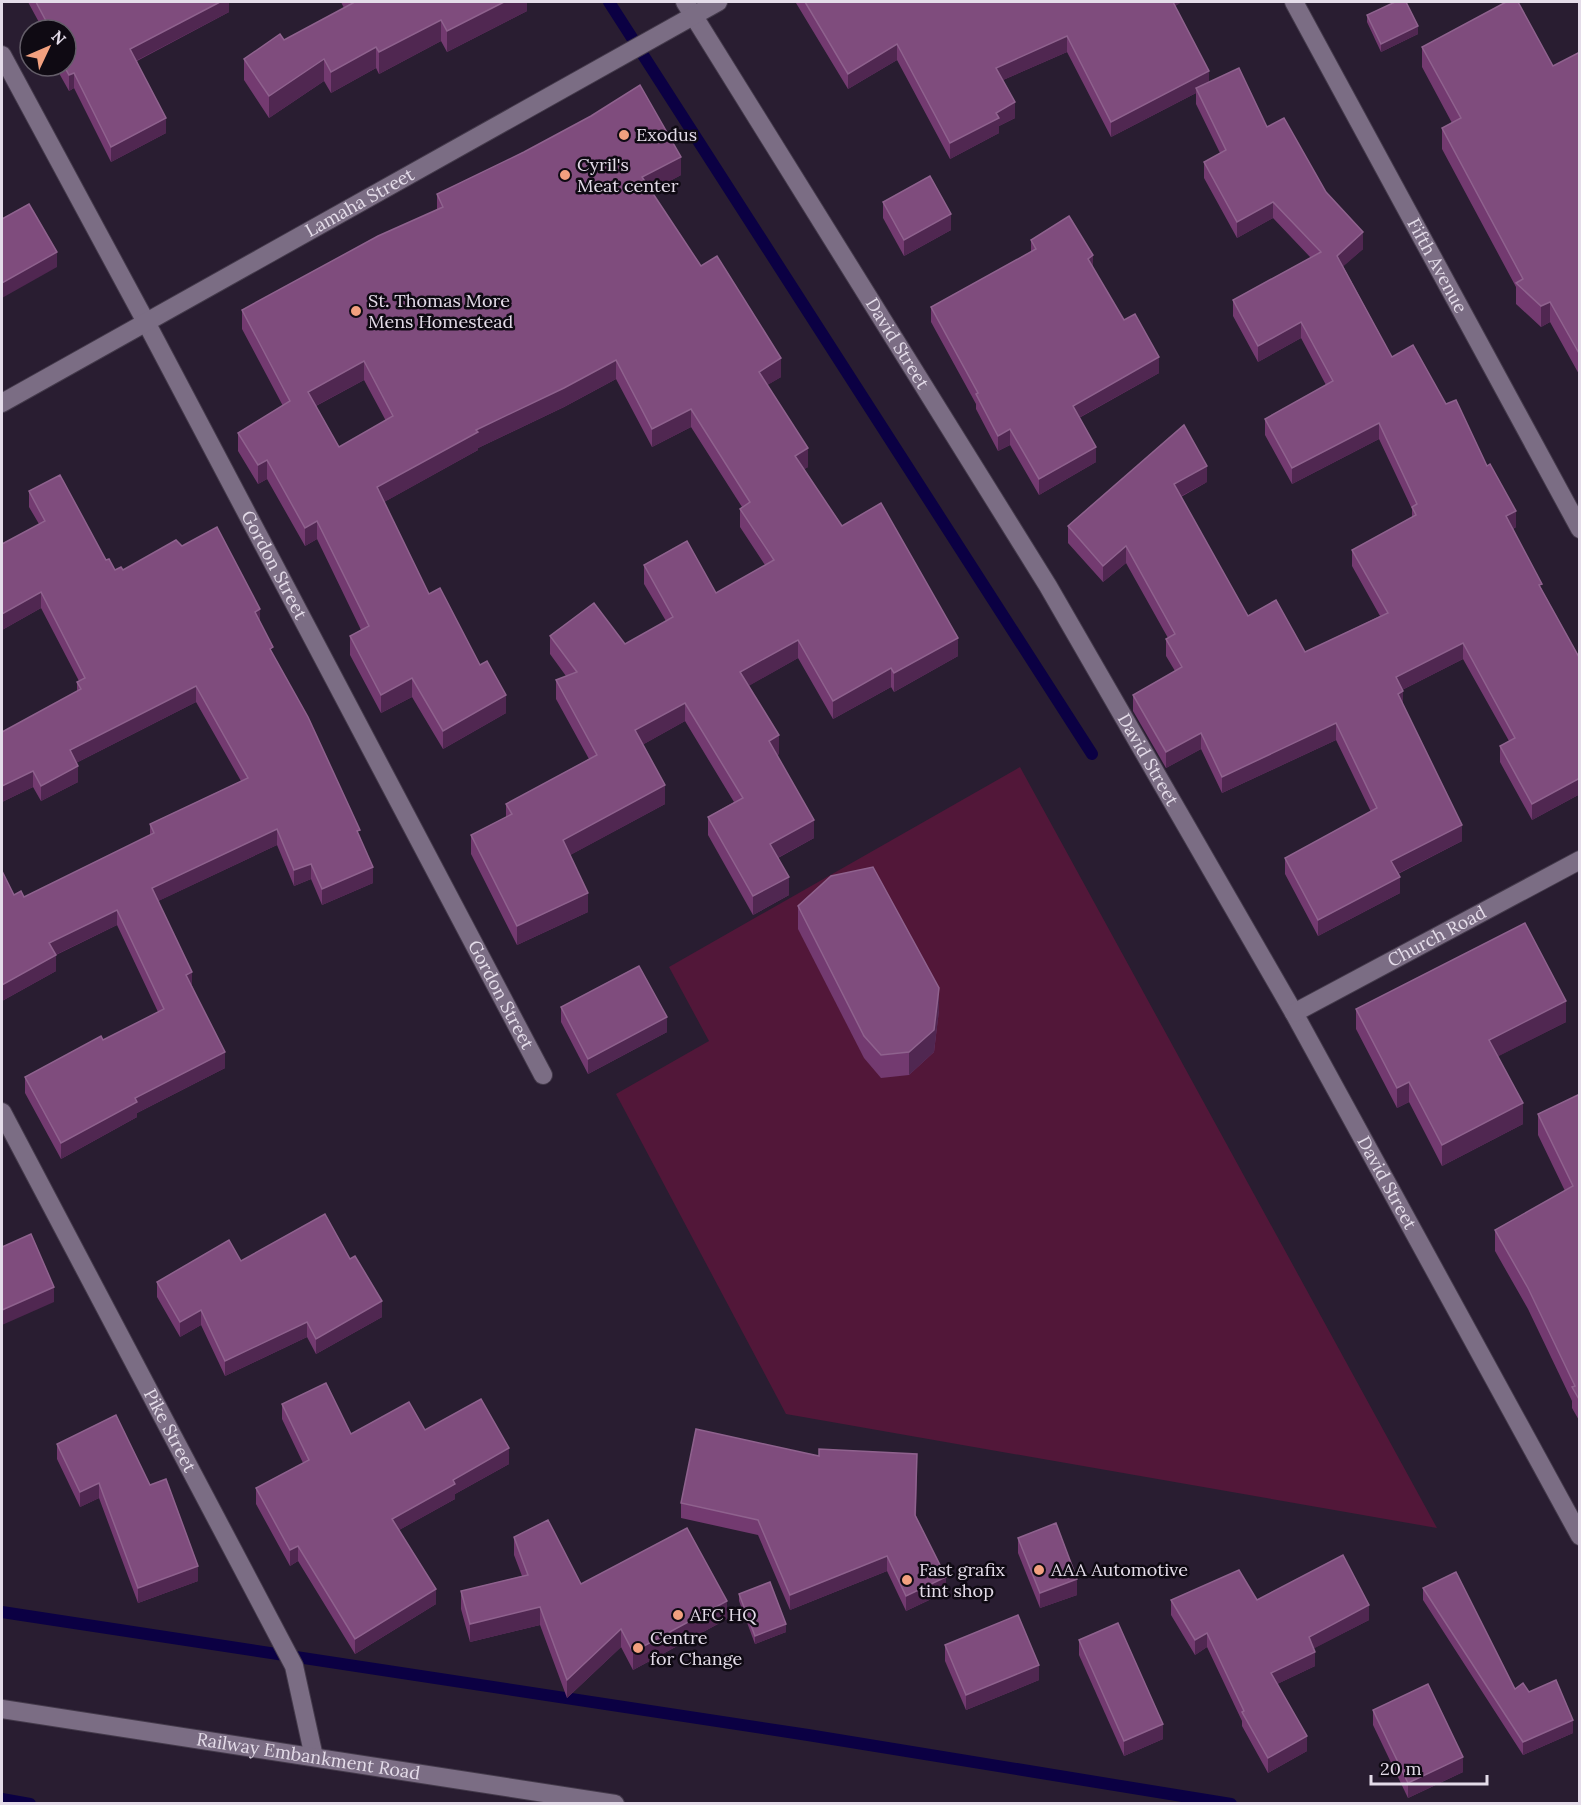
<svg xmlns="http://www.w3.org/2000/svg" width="1581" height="1805" font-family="Lora,serif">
<rect width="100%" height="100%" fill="#291d31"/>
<path fill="#521739" d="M1020 767 1437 1528 786 1414 616 1094 709 1041 669 967Z"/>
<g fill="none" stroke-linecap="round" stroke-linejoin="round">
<g stroke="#0b0043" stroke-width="12">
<path d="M609 2 1092 754"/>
<path d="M2 1612 808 1735 1231 1804"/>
<path d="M2 1799 30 1804"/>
</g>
<defs>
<g id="minor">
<path id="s1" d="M685 2 1048 586 1294 1013 1580 1536"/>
<path id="s2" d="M1294 2 1580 529"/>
<path id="s3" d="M2 55 147 324 543 1075"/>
<path id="s4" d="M2 403 718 2"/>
<path id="s5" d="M1294 1013 1580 860"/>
<path id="s6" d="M2 1112 294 1666 314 1757"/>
<path id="s7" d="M2 1709 615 1804"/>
</g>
</defs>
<use href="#minor" stroke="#443a4b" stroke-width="20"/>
<use href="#minor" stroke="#7b6d84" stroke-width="18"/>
</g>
<g fill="#733a70" fill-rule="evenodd">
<path d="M28 2H229V12L137 61 166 133 111 162 74 88 69 91 55 66H66V30H41V26Z"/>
<path d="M341 2H527V11L447 52 441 41 379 74 376 68 331 93 324 81 269 118 244 80V59L284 40 344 8Z"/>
<path d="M796 2H970L1175 6 1209 82 1267 127 1326 192 1363 249 1343 266 1392 357 1446 404 1516 527 1513 529 1542 590 1580 659V794L1532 820 1500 762V746L1509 741 1463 659 1402 690 1403 704 1462 841 1398 874 1400 893 1318 936 1285 874V858L1371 812 1336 740 1222 793 1201 749 1166 768 1133 711V695L1175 671 1166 656V639L1168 638 1126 563 1103 582 1068 543V526L1207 482 1181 497 1248 616 1305 652 1380 616 1352 566V550L1412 518V509L1379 439 1292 484 1265 435V419L1326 385 1301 338 1258 362 1233 316V300L1311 258 1273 218 1237 238 1204 178V162L1220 153 1196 104V93L1111 137 1067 52 1003 80 1015 118 999 126V133L950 159 897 60 848 89 796 3Z"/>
<path d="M1367 15 1418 34 1381 52 1367 22Z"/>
<path d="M1422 47 1553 66 1580 52V376L1550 322 1541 327 1516 304V287L1442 149V128L1452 123 1422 67Z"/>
<path d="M681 175 651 191 701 266 781 377 767 385 808 467 804 469 842 526 958 656 894 692 891 687 833 719 798 658 748 686 779 754 777 755 814 838 778 858 789 895 753 915 708 835V817L734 802 685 721 642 745 665 804 570 855 588 912 517 945 471 854V835L506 817V804L589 759 556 699V680L566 676 550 654V636L625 644 666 621 644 584V565L716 593 765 565 740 527V509L742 507 691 427 652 447 616 379 564 407 478 448V450L384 502 429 594 506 713 443 749 412 697 381 713 350 655V636L361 630 317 539 305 546 267 479 258 484 238 451V433L283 406 242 329V310L437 210V194ZM364 380 386 421 339 447 316 406Z"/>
<path d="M883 202 951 230 904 256 883 218Z"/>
<path d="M1031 240 1093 268 1124 320 1159 373 1079 418 1096 462 1039 495 1010 445 998 451 976 409V404L931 322V307L1031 252Z"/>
<path d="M29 491 106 560 115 570H123L260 622 273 655 360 837 373 883 322 905 311 879 294 886 277 845 158 901 225 1068 137 1113V1117L61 1159 25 1093V1077L103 1040 158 1012 117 925 56 955V971L2 1001V871L14 895 24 897 150 835V824L241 781 196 702 76 763 78 782 41 801 33 787 2 802 77 691V682L79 681 41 608 2 630V544L39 524 29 507Z"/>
<path d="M798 906 939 1010 934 1052 909 1075 881 1078 864 1058 798 929Z"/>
<path d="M561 1007 667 1032 588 1074 561 1022Z"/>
<path d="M1356 1009 1566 1022 1498 1056 1523 1124 1442 1166 1409 1102 1397 1108 1356 1029Z"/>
<path d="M1580 1094V1422L1572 1408V1401L1528 1309 1495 1251V1230L1565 1191 1538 1135V1114Z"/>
<path d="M241 1261 382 1317 316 1354 307 1337 225 1376 201 1325 180 1337 157 1297V1282Z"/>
<path d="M282 1404 351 1434 425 1430 509 1464 455 1494V1499L399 1530 436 1604 355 1654 298 1561 290 1566 256 1504V1488L303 1463 282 1419Z"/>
<path d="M57 1444 150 1485 198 1581 138 1603 99 1498 80 1507 57 1459Z"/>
<path d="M819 1456 917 1469 916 1516 946 1592 906 1611 887 1571 790 1610 758 1535 681 1518V1503Z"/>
<path d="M514 1537 581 1584 727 1619 633 1670 621 1647 567 1698 540 1625 470 1642 461 1609V1591L522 1576 514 1555Z"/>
<path d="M1018 1538 1077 1595 1040 1608 1018 1553Z"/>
<path d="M1423 1588 1515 1689 1529 1692 1573 1733 1523 1755 1423 1600Z"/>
<path d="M739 1594 786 1632 755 1644 739 1601Z"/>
<path d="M1171 1600H1257L1369 1620 1314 1648 1315 1666 1277 1684 1307 1751 1268 1773 1242 1726V1721L1207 1647 1195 1655 1171 1615Z"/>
<path d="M1079 1640 1163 1739 1124 1756 1079 1655Z"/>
<path d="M945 1645 1039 1680 966 1710 945 1661Z"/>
<path d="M1373 1710 1463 1772 1408 1798 1373 1725Z"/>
</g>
<g fill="#502751">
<path d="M220 2H229V12L130 64V49Z"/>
<path d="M504 2H527V11L447 52V31Z"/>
<path d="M1169 2H1182L1169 10Z"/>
<path d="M441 20V41L379 74V52Z"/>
<path d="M1418 26V34L1381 52V44Z"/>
<path d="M1067 36V52L996 83V68Z"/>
<path d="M897 44V60L848 89V74Z"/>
<path d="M376 47V68L331 93V72Z"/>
<path d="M324 59V81L269 118V96Z"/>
<path d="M1209 71V87L1196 88V93L1111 137V122Z"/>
<path d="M74 73V88L69 91V75Z"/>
<path d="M1015 102V118L999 126V133L950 159V143L996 113Z"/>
<path d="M166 118V133L111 162V147Z"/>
<path d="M681 157V175L642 196V177Z"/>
<path d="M1273 202V218L1237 238V222Z"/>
<path d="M951 214V230L904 256V240Z"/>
<path d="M1363 232V249L1337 272V256Z"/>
<path d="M57 252V267L2 298V283Z"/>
<path d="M1093 255V271L1088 259Z"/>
<path d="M1550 302V322L1541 327V306Z"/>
<path d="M1301 322V338L1258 362V346Z"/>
<path d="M1159 357V373L1073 421V406Z"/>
<path d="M781 358V377L759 390V372Z"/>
<path d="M616 360V379L564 407 478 448V450L377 506V487L476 430Z"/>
<path d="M364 361V380L308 410V392Z"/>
<path d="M691 409V427L652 447V429Z"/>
<path d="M1379 423V439L1292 484V468Z"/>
<path d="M1010 429V445L998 451V436Z"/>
<path d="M1096 447V462L1039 495V479Z"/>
<path d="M808 448V467L795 475V456Z"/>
<path d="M267 460V479L258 484V465Z"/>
<path d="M1207 466V482L1174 500V484Z"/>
<path d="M1516 511V527L1506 532V516Z"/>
<path d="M317 521V539L305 546V528Z"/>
<path d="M1126 546V563L1103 582V566Z"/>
<path d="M41 592V608L2 630V614Z"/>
<path d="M260 609V625L255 612Z"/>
<path d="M958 638V656L894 692V673Z"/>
<path d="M798 640V658L740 691V672Z"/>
<path d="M1463 643V659L1396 693V677Z"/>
<path d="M891 668V687L833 719V701Z"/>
<path d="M412 678V697L381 713V695Z"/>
<path d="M196 686V702L70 766V750Z"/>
<path d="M1403 691V708L1398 694Z"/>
<path d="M506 695V713L443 749V731Z"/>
<path d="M685 703V721L635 749V730Z"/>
<path d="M1336 723V740L1222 793V777Z"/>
<path d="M1201 733V749L1166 768V752Z"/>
<path d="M779 735V754L769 759V741Z"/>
<path d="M78 766V782L41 801V786Z"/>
<path d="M33 771V787L2 802V786Z"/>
<path d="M1580 778V794L1532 820V804Z"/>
<path d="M665 785V804L563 859V840Z"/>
<path d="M814 820V838L770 862V844Z"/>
<path d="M1462 825V841L1391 877V861Z"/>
<path d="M277 829V845L152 904V888Z"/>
<path d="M311 864V879L294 886V870Z"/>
<path d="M373 867V883L322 905V889Z"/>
<path d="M789 877V895L753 915V896Z"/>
<path d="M1400 877V893L1318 936V920Z"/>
<path d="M588 893V912L517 945V926Z"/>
<path d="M117 910V925L49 958V943Z"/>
<path d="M56 955V971L2 1001V985Z"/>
<path d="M192 972V988L186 975Z"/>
<path d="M939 988V1010L934 1052 909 1075V1052Z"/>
<path d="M1566 1001V1022L1489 1061V1040Z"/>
<path d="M667 1017V1032L588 1074V1059Z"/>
<path d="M225 1052V1068L137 1113V1117L61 1159V1143L135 1098Z"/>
<path d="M1409 1082V1102L1397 1108V1088Z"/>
<path d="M1523 1103V1124L1442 1166V1145Z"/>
<path d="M54 1287V1302L2 1325V1310Z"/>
<path d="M382 1301V1317L316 1354V1339Z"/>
<path d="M201 1310V1325L180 1337V1322Z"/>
<path d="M307 1322V1337L225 1376V1361Z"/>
<path d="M509 1448V1464L455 1494V1499L392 1534V1519L453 1480Z"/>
<path d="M99 1483V1498L80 1507V1492Z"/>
<path d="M298 1546V1561L290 1566V1550Z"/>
<path d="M887 1556V1571L790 1610V1595Z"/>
<path d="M198 1566V1581L138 1603V1588Z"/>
<path d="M946 1577V1592L906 1611V1596Z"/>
<path d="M1077 1579V1595L1040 1608V1593Z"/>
<path d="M436 1589V1604L355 1654V1639Z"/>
<path d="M727 1601V1619L633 1670V1652Z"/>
<path d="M1369 1605V1620L1309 1651V1637Z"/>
<path d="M540 1607V1625L470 1642V1624Z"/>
<path d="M786 1624V1632L755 1644V1636Z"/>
<path d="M621 1629V1647L567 1698V1680Z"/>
<path d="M1207 1633V1647L1195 1655V1640Z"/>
<path d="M1315 1652V1666L1271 1687V1673Z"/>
<path d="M1039 1665V1680L966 1710V1695Z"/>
<path d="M1573 1720V1733L1523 1755V1742Z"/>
<path d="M1163 1724V1739L1124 1756V1741Z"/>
<path d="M1307 1736V1751L1268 1773V1758Z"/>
<path d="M1463 1757V1772L1408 1798V1783Z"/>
</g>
<g fill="#7f4c7d" stroke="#8f628e" stroke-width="1.5" fill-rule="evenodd">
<path d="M36 2H220L130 49 166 118 111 147 74 73 69 75 64 66H66V30H44L41 24 46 21Z"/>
<path d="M352 2H504L447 31 441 20 379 52 376 47 331 72 324 59 269 96 244 59 280 34 284 40 353 3Z"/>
<path d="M805 2H1173L1209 71 1111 122 1067 36 996 68 1015 102 996 113 999 118 950 143 897 44 848 74Z"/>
<path d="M1395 2H1406L1418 26 1381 44 1367 15Z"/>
<path d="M1506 2H1518L1553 66 1580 52V355L1550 302 1541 306 1516 283 1523 279 1442 128 1461 118 1422 47Z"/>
<path d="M1239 68 1267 127 1284 118 1326 192 1363 232 1337 256 1392 357 1413 345 1446 404 1456 400 1487 466 1490 464 1516 511 1506 516 1542 584 1539 585 1580 659V778L1532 804 1500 746 1515 738 1463 643 1396 677 1403 691 1398 694 1462 825 1391 861 1400 877 1318 920 1285 858 1377 808 1336 723 1222 777 1201 733 1166 752 1133 695 1182 667 1166 639 1175 634 1126 546 1103 566 1068 526 1184 425 1207 466 1174 484 1248 616 1276 600 1305 652 1388 613 1352 550 1416 515 1412 507 1417 504 1379 423 1292 468 1265 419 1333 381 1301 322 1258 346 1233 300 1321 252 1273 202 1237 222 1204 162 1226 150 1196 88Z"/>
<path d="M640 85 681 157 642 177 701 266 717 256 781 358 759 372 808 448 795 456 842 526 881 503 958 638 894 673 891 668 833 701 798 640 740 672 779 735 769 741 814 820 770 844 789 877 753 896 708 817 743 798 685 703 635 730 665 785 563 840 588 893 517 926 471 835 512 814 506 804 597 755 556 680 577 672 550 636 594 603 625 644 673 617 644 565 687 541 716 593 774 560 740 509 750 502 691 409 652 429 616 360 564 388 476 430 478 432 377 487 429 594 440 588 480 665 487 661 506 695 443 731 412 678 381 695 350 636 369 626 317 521 305 528 267 460 258 465 238 433 290 401 242 310 378 236 443 207 437 194 524 152 591 116ZM364 361 393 416 339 447 308 392Z"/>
<path d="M930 176 951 214 904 240 883 202Z"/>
<path d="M29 204 57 252 2 283V219Z"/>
<path d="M1069 216 1093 255 1088 259 1124 320 1135 314 1159 357 1073 406 1096 447 1039 479 1010 429 998 436 976 394 978 393 931 307 1036 249 1031 240Z"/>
<path d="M60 475 106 560 109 559 115 570 121 567 123 570 176 540 182 546 217 527 260 609 255 612 273 647 270 649 308 717 360 830 357 831 373 867 322 889 311 864 294 870 277 829 152 888 192 972 186 975 225 1052 135 1098 137 1102 61 1143 25 1077 101 1036 103 1040 164 1009 117 910 49 943 56 955 2 985V871L14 895 21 891 24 897 154 833 150 824 248 778 196 686 70 750 78 766 41 786 33 771 2 786V732L81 689 77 682 85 678 41 592 2 614V544L45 521 29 491Z"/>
<path d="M873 867 939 988 934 1030 909 1052 881 1055 864 1036 798 906 831 876Z"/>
<path d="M1525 923 1566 1001 1489 1040 1523 1103 1442 1145 1409 1082 1397 1088 1356 1009Z"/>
<path d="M639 966 667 1017 588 1059 561 1007Z"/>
<path d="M1580 1094V1401L1572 1387 1575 1386 1528 1288 1495 1230 1573 1186 1538 1114Z"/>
<path d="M325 1214 350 1259 355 1256 382 1301 316 1339 307 1322 225 1361 201 1310 180 1322 157 1282 229 1240 241 1261Z"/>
<path d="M31 1234 54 1287 2 1310V1247Z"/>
<path d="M326 1383 351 1434 409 1402 425 1430 481 1399 509 1448 453 1480 455 1484 392 1519 436 1589 355 1639 298 1546 290 1550 256 1488 309 1460 282 1404Z"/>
<path d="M116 1415 150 1485 166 1479 198 1566 138 1588 99 1483 80 1492 57 1444Z"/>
<path d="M696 1429 819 1456V1449L917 1454 915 1515 946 1577 906 1596 887 1556 790 1595 758 1520 681 1503Z"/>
<path d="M548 1520 581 1584 687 1528 727 1601 633 1652 621 1629 567 1680 540 1607 470 1624 461 1591 528 1575 514 1537Z"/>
<path d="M1056 1523 1077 1579 1040 1593 1018 1538Z"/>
<path d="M1343 1555 1369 1605 1309 1637 1315 1652 1271 1673 1307 1736 1268 1758 1242 1712 1244 1711 1207 1633 1195 1640 1171 1600 1239 1570 1257 1600Z"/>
<path d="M1456 1572 1515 1689 1523 1683 1529 1692 1556 1680 1573 1720 1523 1742 1423 1588Z"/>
<path d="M770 1582 786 1624 755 1636 739 1594Z"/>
<path d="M1018 1615 1039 1665 966 1695 945 1645Z"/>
<path d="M1118 1623 1163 1724 1124 1741 1079 1640Z"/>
<path d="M1428 1684 1463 1757 1408 1783 1373 1710Z"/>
</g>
<g fill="#f2a07f" stroke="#0f0a13" stroke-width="2">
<circle cx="624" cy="135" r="6"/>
<circle cx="565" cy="175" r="6"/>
<circle cx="356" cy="311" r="6"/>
<circle cx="1039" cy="1570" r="6"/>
<circle cx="907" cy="1580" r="6"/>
<circle cx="678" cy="1615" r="6"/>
<circle cx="638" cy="1648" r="6"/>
</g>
<g text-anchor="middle" stroke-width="5" stroke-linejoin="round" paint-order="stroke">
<g font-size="18" fill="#e4dce9" stroke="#0f0a13" text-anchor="start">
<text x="636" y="141">Exodus</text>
<text x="577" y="171">Cyril's<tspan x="577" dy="21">Meat center</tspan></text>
<text x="368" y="307">St. Thomas More<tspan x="368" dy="21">Mens Homestead</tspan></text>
<text x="919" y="1576">Fast grafix<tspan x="919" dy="21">tint shop</tspan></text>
<text x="1051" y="1576">AAA Automotive</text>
<text x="690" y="1621">AFC HQ</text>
<text x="650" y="1644">Centre<tspan x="650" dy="21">for Change</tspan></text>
</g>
<g font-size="18" fill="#e4dce9" stroke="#0f0a13">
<text dy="6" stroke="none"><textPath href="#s4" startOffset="410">Lamaha Street</textPath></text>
<text dy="6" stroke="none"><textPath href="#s2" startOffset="300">Fifth Avenue</textPath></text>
<text dy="6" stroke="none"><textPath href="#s1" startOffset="402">David Street</textPath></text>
<text dy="6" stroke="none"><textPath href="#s3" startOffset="578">Gordon Street</textPath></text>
<text dy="6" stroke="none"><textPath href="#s1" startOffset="888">David Street</textPath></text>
<text dy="6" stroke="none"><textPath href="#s5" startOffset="162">Church Road</textPath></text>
<text dy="6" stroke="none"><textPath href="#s3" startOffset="1064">Gordon Street</textPath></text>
<text dy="6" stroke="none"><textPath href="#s1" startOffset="1374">David Street</textPath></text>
<text dy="6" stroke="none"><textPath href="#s6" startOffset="360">Pike Street</textPath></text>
<text dy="6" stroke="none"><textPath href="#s7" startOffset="310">Railway Embankment Road</textPath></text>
</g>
</g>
<rect width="1581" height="1805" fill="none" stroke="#e4dce9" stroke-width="6"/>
<g transform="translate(48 48) rotate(46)"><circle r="28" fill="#0f0a13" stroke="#645e69" stroke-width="1.5"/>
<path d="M0-4.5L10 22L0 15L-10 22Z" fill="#f2a07f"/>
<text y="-9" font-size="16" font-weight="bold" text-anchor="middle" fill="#e4dce9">N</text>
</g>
<path d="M1371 1775v9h116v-9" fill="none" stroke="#e4dce9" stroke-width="3"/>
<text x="1380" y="1775" font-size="18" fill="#e4dce9" stroke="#0f0a13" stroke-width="4.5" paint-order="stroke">20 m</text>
</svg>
